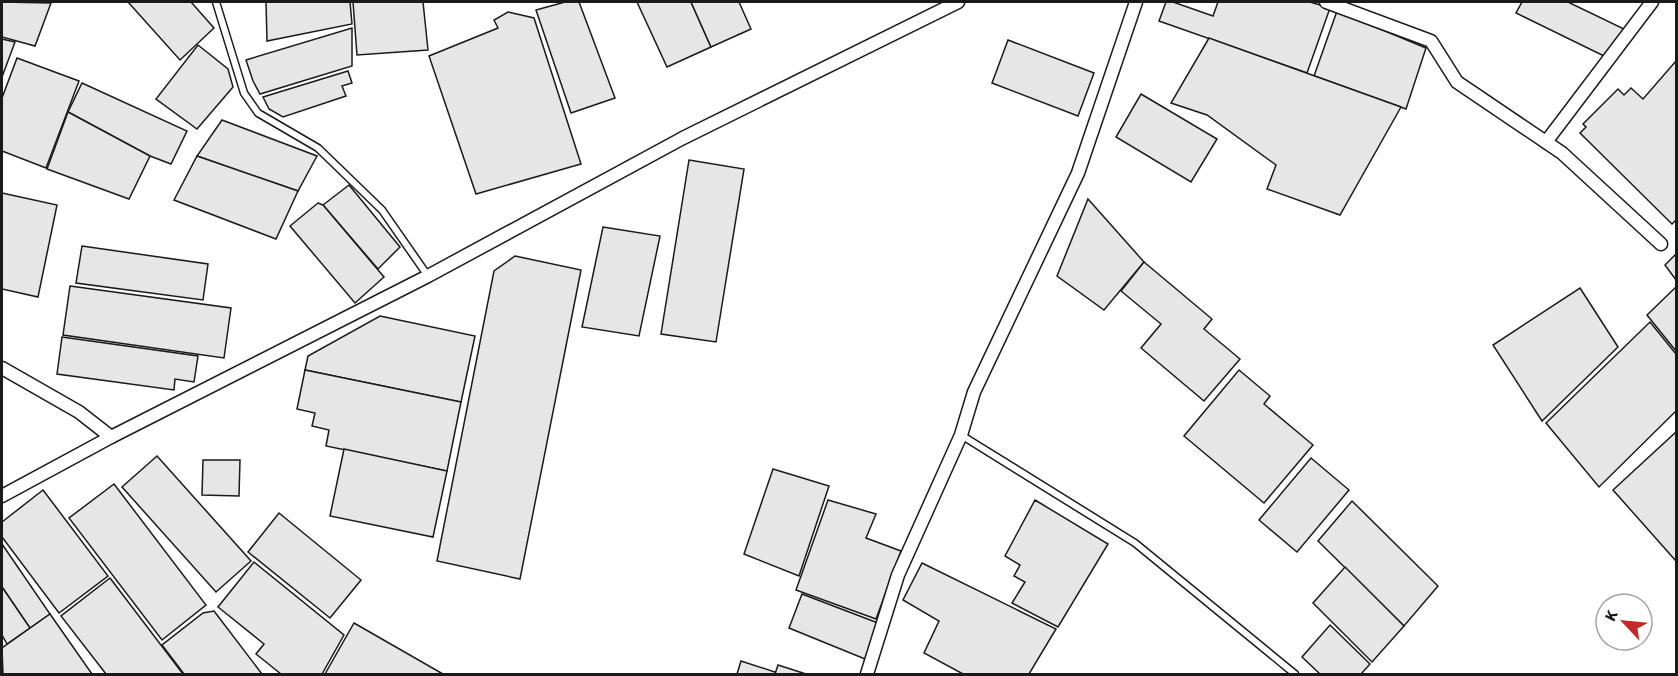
<svg xmlns="http://www.w3.org/2000/svg" width="1678" height="676" font-family="'Source Sans 3',sans-serif">
<rect width="100%" height="100%" fill="#fff"/>
<g fill="#e6e6e6" stroke="#1a1a1a" stroke-width="1.5">
<path d="M2 2 51 3 35 46 2 37Z"/>
<path d="M128 2H191L214 28 180 60Z"/>
<path d="M266 2H350L352 24 267 41Z"/>
<path d="M353 2H423L428 50 357 55Z"/>
<path d="M565 2H579L615 98 571 113 536 10Z"/>
<path d="M637 2H691L711 47 667 67Z"/>
<path d="M691 2H739L751 29 711 47Z"/>
<path d="M1166 2H1173L1213 16 1218 2H1310L1330 8 1307 73 1159 21Z"/>
<path d="M1522 2H1568L1624 29 1606 57 1516 13Z"/>
<path d="M1337 11 1426 48 1406 109 1314 76Z"/>
<path d="M508 12 534 18 581 164 476 194 429 56 498 28 494 20Z"/>
<path d="M352 28V66L260 94 253 81 246 60Z"/>
<path d="M1209 38 1401 107 1340 215 1267 189 1276 165 1207 115 1171 103Z"/>
<path d="M2 39 15 42 2 77Z"/>
<path d="M1008 40 1094 73 1078 116 992 83Z"/>
<path d="M198 45 228 69 233 87 197 129 156 99Z"/>
<path d="M17 58 79 81 46 168 2 151V98Z"/>
<path d="M1676 61V220L1672 224 1580 133 1586 127 1583 124 1618 89 1624 95 1631 88 1643 99Z"/>
<path d="M348 71 352 83 342 86 346 96 283 117 269 109 263 97Z"/>
<path d="M82 83 187 131 171 164 150 156 68 112Z"/>
<path d="M1141 94 1217 139 1191 182 1116 137Z"/>
<path d="M68 112 150 156 129 199 47 169Z"/>
<path d="M222 120 317 156 298 191 197 156Z"/>
<path d="M197 156 298 191 276 239 174 200Z"/>
<path d="M689 160 744 169 716 342 661 334Z"/>
<path d="M349 185 400 247 378 269 323 205Z"/>
<path d="M2 193 57 205 38 297 2 289Z"/>
<path d="M1088 199 1144 262 1104 310 1057 276Z"/>
<path d="M318 203 323 205 384 277 355 303 290 226Z"/>
<path d="M603 227 660 236 639 336 582 327Z"/>
<path d="M82 246 208 264 203 300 76 283Z"/>
<path d="M1676 254V280L1665 265Z"/>
<path d="M515 256 581 270 520 579 437 561 494 271Z"/>
<path d="M1144 262 1212 319 1204 329 1240 359 1204 401 1141 348 1161 324 1121 291Z"/>
<path d="M70 286 231 308 224 358 63 335Z"/>
<path d="M1676 287V351L1647 315Z"/>
<path d="M1580 288 1618 347 1542 421 1493 345Z"/>
<path d="M380 316 475 336 461 402 305 370 308 356Z"/>
<path d="M1650 322 1676 354V411L1599 487 1546 423Z"/>
<path d="M62 337 198 356 194 382 175 379 174 390 57 374Z"/>
<path d="M305 370 461 402 447 471 326 446 329 430 312 426 315 413 297 409Z"/>
<path d="M1239 370 1270 396 1264 404 1313 445 1264 503 1184 436Z"/>
<path d="M1676 432V561L1613 490Z"/>
<path d="M344 449 447 471 433 537 330 516Z"/>
<path d="M157 456 251 561 216 592 122 487Z"/>
<path d="M1311 458 1349 490 1297 552 1259 520Z"/>
<path d="M203 460H240L239 496 202 495Z"/>
<path d="M773 469 829 486 799 576 744 554Z"/>
<path d="M114 484 206 605 162 640 69 518Z"/>
<path d="M43 490 108 576 59 613 2 537V522Z"/>
<path d="M828 500 876 514 866 538 901 551 876 619 796 590Z"/>
<path d="M1035 500 1108 544 1058 627 1012 603 1025 582 1014 576 1020 565 1005 556Z"/>
<path d="M1352 501 1438 586 1404 626 1318 541Z"/>
<path d="M279 513 361 580 330 618 248 552Z"/>
<path d="M2 544 50 614 30 628 2 587Z"/>
<path d="M254 562 344 635 322 674H281L256 654 264 644 218 607Z"/>
<path d="M922 563 1056 629 1029 674H963L924 653 939 621 903 600Z"/>
<path d="M1345 567 1404 626 1372 662 1313 603Z"/>
<path d="M110 578 183 674H106L61 616Z"/>
<path d="M2 587 30 628 7 644 2 635Z"/>
<path d="M802 594 878 623 865 659 789 628Z"/>
<path d="M214 611 262 674H184L162 645 203 613Z"/>
<path d="M50 614 92 674H3L2 648Z"/>
<path d="M354 623 443 674H325Z"/>
<path d="M1330 625 1370 664 1361 674H1320L1302 657Z"/>
<path d="M741 661 775 672V674H737Z"/>
<path d="M778 665 806 674H775Z"/>
</g>
<g fill="none" stroke-linecap="round" stroke-linejoin="round">
<defs>
<g id="lane">
<path d="M216 2 244 93 258 113 318 148 382 210 428 276"/>
<path d="M961 435 1135 543 1295 674"/>
</g>
<g id="street">
<path d="M1326 2 1431 41 1457 82 1562 153 1661 244"/>
<path d="M1546 142 1652 2"/>
<path d="M2 368 79 412 111 437"/>
<path d="M2 496 111 437 428 276 683 138 958 2"/>
<path d="M867 674 898 575 961 435 974 392 1078 173 1136 2"/>
</g>
</defs>
<use href="#lane" stroke="#1a1a1a" stroke-width="9"/>
<use href="#street" stroke="#1a1a1a" stroke-width="15"/>
<use href="#lane" stroke="#fff" stroke-width="6"/>
<use href="#street" stroke="#fff" stroke-width="12"/>
</g>
<rect width="1678" height="676" fill="none" stroke="#1a1a1a" stroke-width="6"/>
<g transform="translate(1624 622) rotate(296)"><circle r="28" fill="#ffffff" stroke="#a3a3a3" stroke-width="1.5"/>
<path d="M0-4.5L10 22L0 15L-10 22Z" fill="#c62828"/>
<text y="-9" font-size="16" font-weight="bold" text-anchor="middle" fill="#1a1a1a">K</text>
</g>
</svg>
